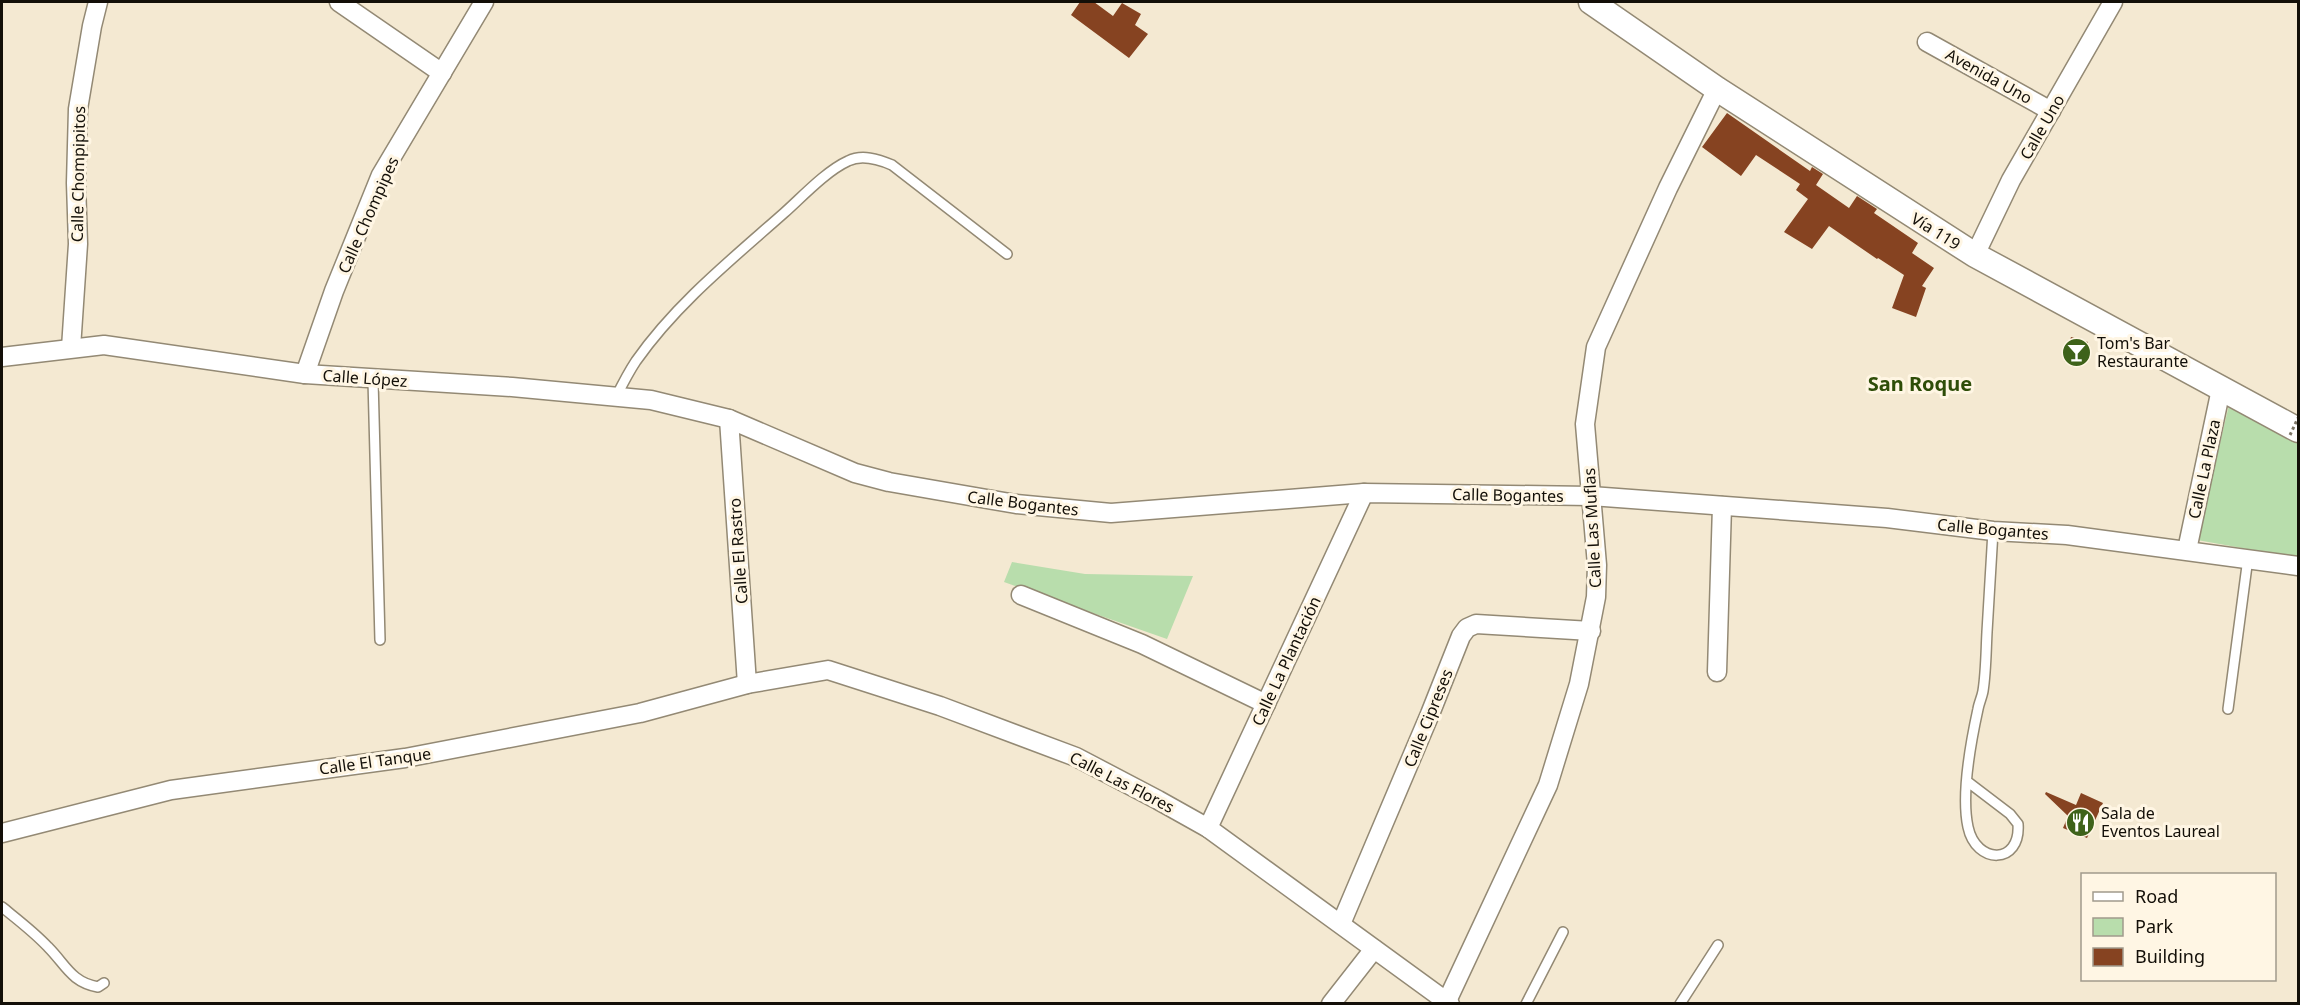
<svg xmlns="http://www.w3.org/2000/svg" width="2300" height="1005" font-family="'Noto Sans',sans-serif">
<rect width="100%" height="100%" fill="#f4e9d2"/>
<g fill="#b8ddac">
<path d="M2229 405 2298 443V558L2197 540Z"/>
<path d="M1012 562 1085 574 1193 576 1167 639 1004 582Z"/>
</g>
<g fill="#864321">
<path d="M1080 2H1094L1113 16 1122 3 1141 14 1135 25 1148 34 1129 58 1071 15Z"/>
<path d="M1727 113 1810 171 1812 167 1823 174 1816 185 1849 208 1857 196 1877 209 1874 213 1918 243 1912 253 1934 268 1922 286 1926 288 1916 317 1892 308 1904 275 1878 258 1877 259 1829 226 1812 249 1784 232 1808 199 1796 190 1800 184 1756 155 1741 176 1702 147Z"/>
<path d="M2071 337 2088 342 2082 366 2064 361Z"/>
<path d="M2046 792 2076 805 2081 793 2103 803 2087 838 2063 828 2068 816 2045 794Z"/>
</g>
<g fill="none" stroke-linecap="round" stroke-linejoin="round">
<defs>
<g id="lane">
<path d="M373 380 380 640"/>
<path d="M616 397C622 385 628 373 636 361 676 304 732 259 784 213 802 197 826 171 848 161 862 154 878 159 892 165L1007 254"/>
<path d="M2228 709 2248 558"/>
<path d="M1968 782 2010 814 2018 824C2021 865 1976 865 1968 827 1961 795 1971 741 1978 709 1979 703 1982 697 1983 691 1986 672 1986 651 1987 632 1989 598 1991 564 1993 531"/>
<path d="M2 907C18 920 34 932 48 947 66 965 71 982 98 987L104 983"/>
<path d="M1526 1004 1563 932"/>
<path d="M1680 1004 1718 945"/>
</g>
<g id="street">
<path d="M339 2 442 73"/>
<path d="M1927 42 2051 111"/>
<path d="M1975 255 2011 180 2113 2"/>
<path d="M71 348 78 244 76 183 78 109 92 26 98 2"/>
<path d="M2 357 104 345 305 374 512 387 651 400 729 419 855 473 889 482 1016 504 1111 513 1364 493 1591 496 1887 518 1993 531 2067 535 2298 566"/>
<path d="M305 374 334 291 381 175 484 2"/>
<path d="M729 419 747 684"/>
<path d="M2187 550 2221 389"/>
<path d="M1021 595 1142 644 1266 704"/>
<path d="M1717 672 1722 506"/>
<path d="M1208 828 1364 493"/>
<path d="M2 833 171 790 405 758 640 713 747 684 828 670 940 706 1076 757 1158 800 1208 828 1450 1004"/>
<path d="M1341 924 1430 714 1461 636 1467 628 1476 624 1591 631"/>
<path d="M1447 1001 1548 785 1579 684 1596 597 1597 565 1585 424 1596 347 1668 188 1717 89"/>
<path d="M1331 1004 1374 949"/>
</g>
<path id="secondary" d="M1591 2 1717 89 1975 255 2298 430"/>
</defs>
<use href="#lane" stroke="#938974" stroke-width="12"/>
<use href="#street" stroke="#938974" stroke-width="21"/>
<use href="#secondary" stroke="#938974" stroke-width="27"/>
<use href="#lane" stroke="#fff" stroke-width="9"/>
<use href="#street" stroke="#fff" stroke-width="18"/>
<use href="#secondary" stroke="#fff" stroke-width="24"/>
<path stroke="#7d7667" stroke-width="3" stroke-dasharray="3 3" stroke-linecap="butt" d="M2290 435 2298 418"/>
</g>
<defs>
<symbol id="bar-disc" viewBox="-11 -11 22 22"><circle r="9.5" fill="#3e621a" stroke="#fff6e4"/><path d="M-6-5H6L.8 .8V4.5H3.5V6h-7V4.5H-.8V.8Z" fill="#fff"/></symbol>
<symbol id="restaurant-disc" viewBox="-11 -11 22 22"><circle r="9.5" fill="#3e621a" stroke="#fff6e4"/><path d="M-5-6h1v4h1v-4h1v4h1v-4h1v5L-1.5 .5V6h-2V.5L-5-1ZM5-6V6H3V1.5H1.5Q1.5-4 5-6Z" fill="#fff"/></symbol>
</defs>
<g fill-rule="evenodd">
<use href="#bar-disc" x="2060" y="336" width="33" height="33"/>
<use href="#restaurant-disc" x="2064" y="806" width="33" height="33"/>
</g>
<g text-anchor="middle" stroke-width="6" stroke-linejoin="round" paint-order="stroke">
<g font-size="16" fill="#130f08" stroke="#fff6e4">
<text transform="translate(1989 76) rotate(29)" y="6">Avenida Uno</text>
<text transform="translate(2042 127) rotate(-60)" y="6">Calle Uno</text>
<text transform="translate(78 174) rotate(-89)" y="6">Calle Chompipitos</text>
<text transform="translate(368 215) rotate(-66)" y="6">Calle Chompipes</text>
<text transform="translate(1936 231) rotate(32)" y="6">Vía 119</text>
<text transform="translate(365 378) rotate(4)" y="6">Calle López</text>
<text transform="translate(2204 469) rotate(-78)" y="6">Calle La Plaza</text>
<text transform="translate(1508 495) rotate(1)" y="6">Calle Bogantes</text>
<text transform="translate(1023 503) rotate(7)" y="6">Calle Bogantes</text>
<text transform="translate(1592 528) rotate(-93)" y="6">Calle Las Muflas</text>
<text transform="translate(1993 529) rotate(5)" y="6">Calle Bogantes</text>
<text transform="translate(738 551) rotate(-94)" y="6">Calle El Rastro</text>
<text transform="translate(1286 661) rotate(-65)" y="6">Calle La Plantación</text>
<text transform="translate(1428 718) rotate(-68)" y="6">Calle Cipreses</text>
<text transform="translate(375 761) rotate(-8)" y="6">Calle El Tanque</text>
<text transform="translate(1122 782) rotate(27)" y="6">Calle Las Flores</text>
</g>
<g font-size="16" fill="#130f08" stroke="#fff6e4" text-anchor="start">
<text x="2097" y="349">Tom's Bar<tspan x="2097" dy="18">Restaurante</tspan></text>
<text x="2101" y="819">Sala de<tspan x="2101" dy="18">Eventos Laureal</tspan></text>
</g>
<g font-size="20" font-weight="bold" fill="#2e4d08" stroke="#fff6e4">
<text x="1920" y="391">San Roque</text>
</g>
</g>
<rect width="2300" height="1005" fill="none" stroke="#130f08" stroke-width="6"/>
<rect x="2081" y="873" width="195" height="108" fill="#fff6e4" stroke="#a19a8c" stroke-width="1.5"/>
<rect x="2093" y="892" width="30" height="9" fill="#ffffff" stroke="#a19a8c" stroke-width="1.5"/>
<text x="2135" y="903" font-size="18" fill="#130f08">Road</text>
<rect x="2093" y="918" width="30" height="18" fill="#b8ddac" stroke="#a19a8c" stroke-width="1.5"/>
<text x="2135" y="933" font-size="18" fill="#130f08">Park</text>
<rect x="2093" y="948" width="30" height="18" fill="#864321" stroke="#a19a8c" stroke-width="1.5"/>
<text x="2135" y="963" font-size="18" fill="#130f08">Building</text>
</svg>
